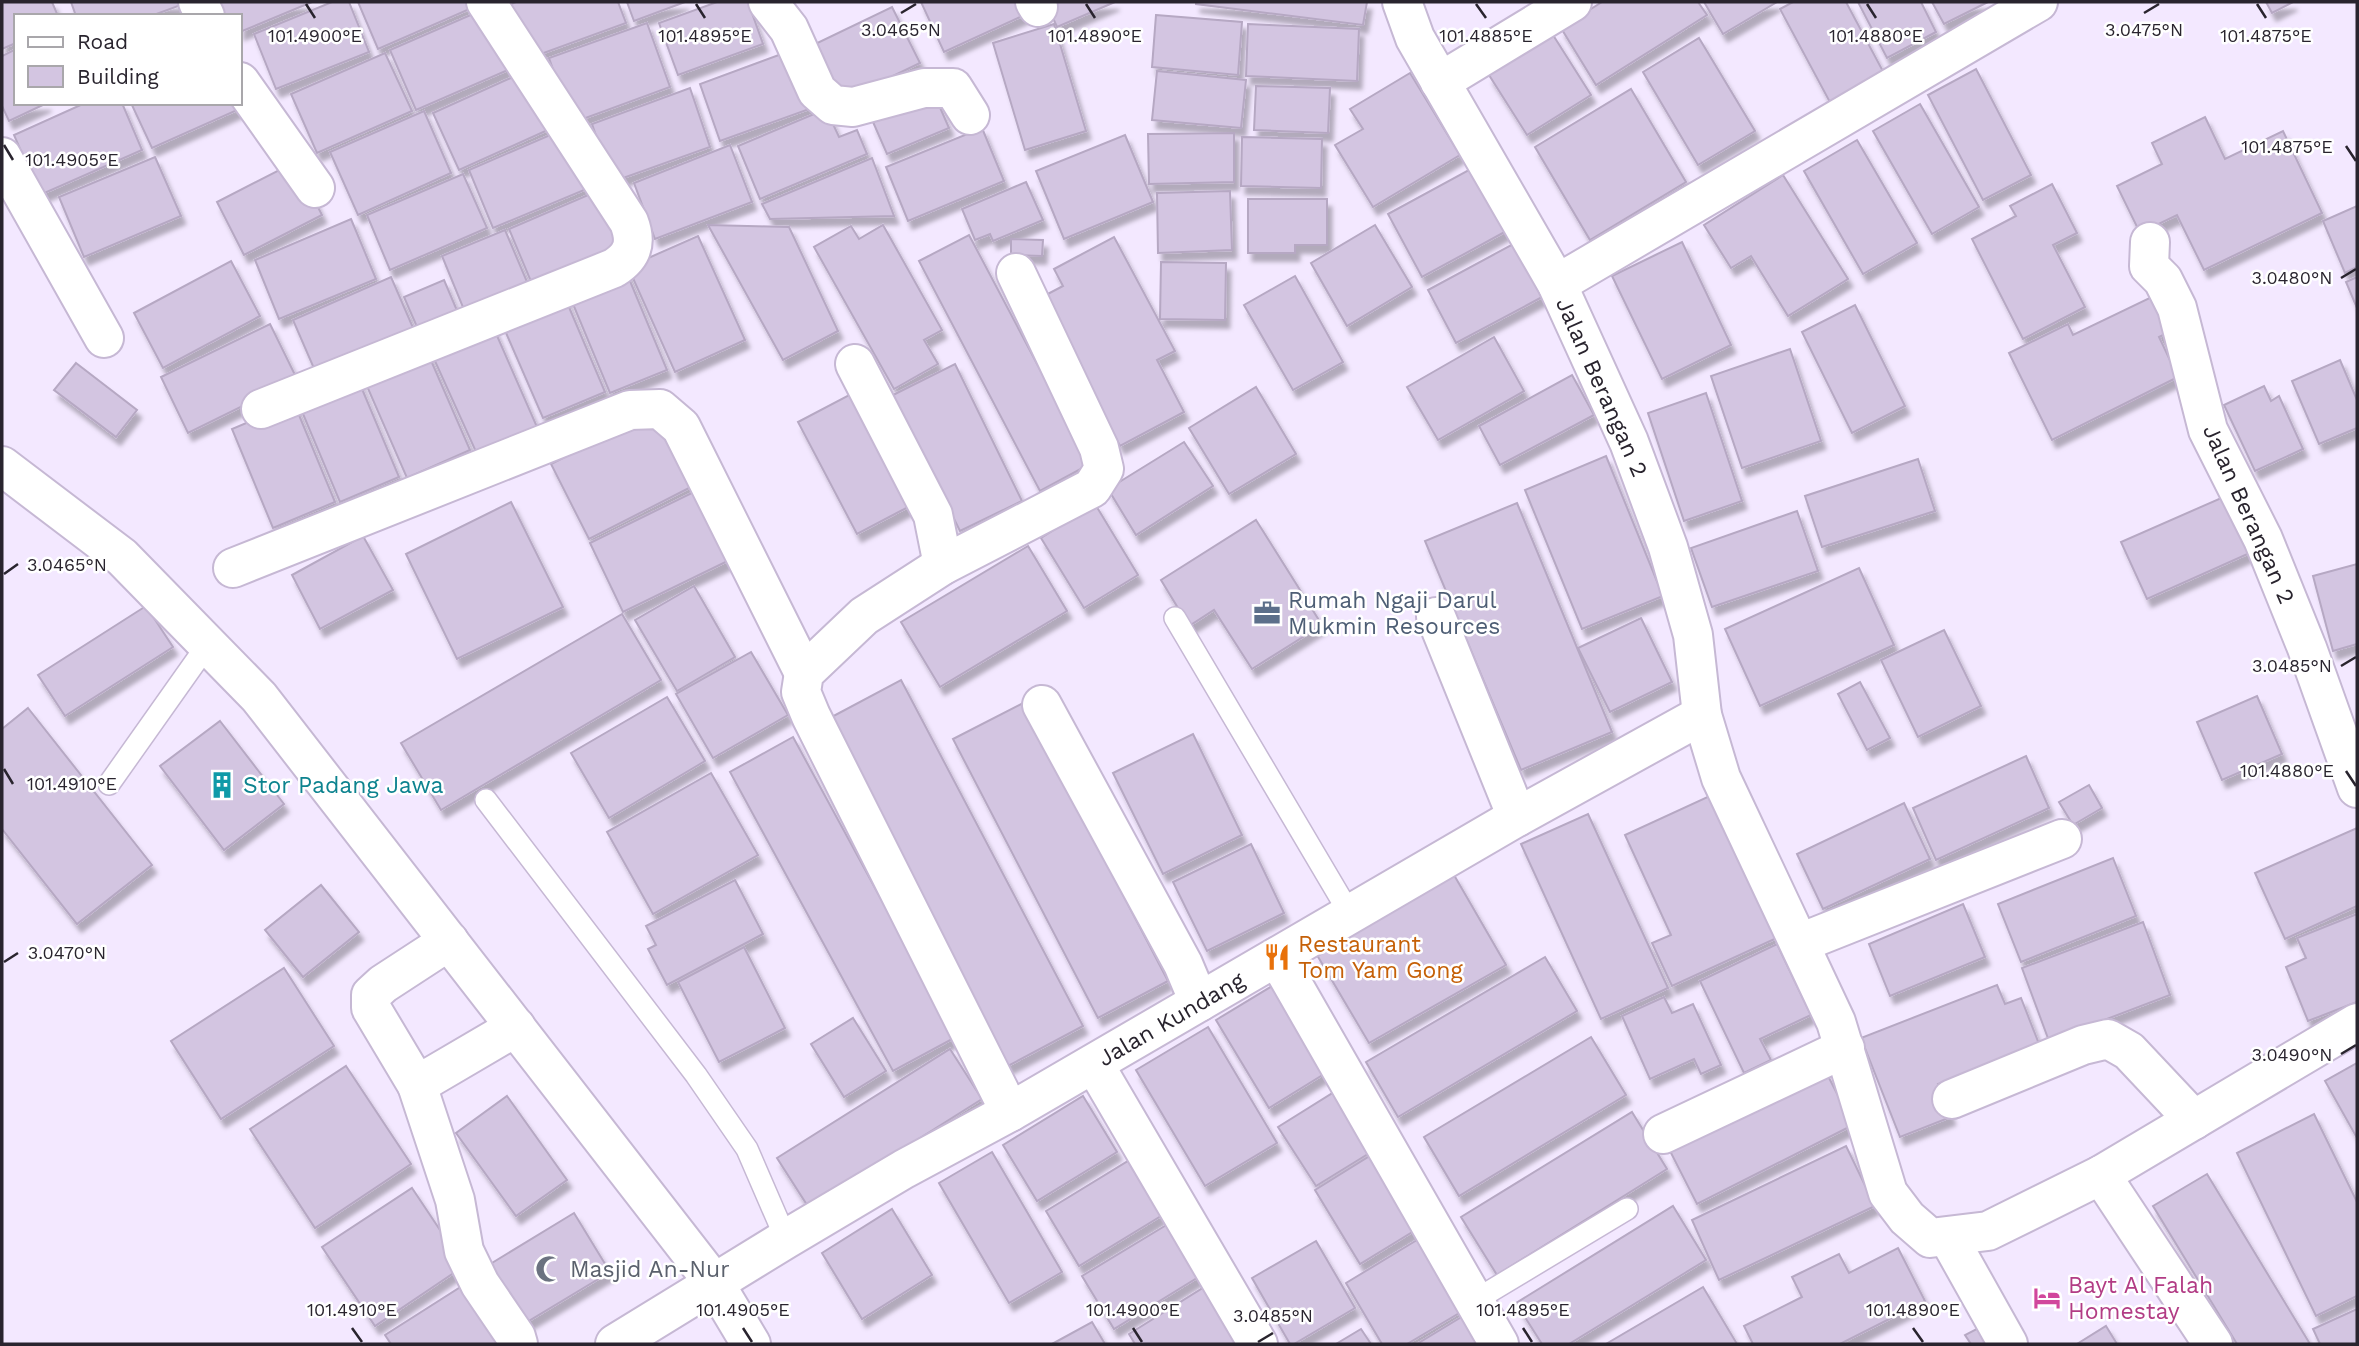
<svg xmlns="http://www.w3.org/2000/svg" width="2359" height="1346" font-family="'Work Sans',sans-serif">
<defs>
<filter id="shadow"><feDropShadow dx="4.5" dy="8" stdDeviation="2" flood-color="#0004"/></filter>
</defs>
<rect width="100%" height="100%" fill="#f3e8ff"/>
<g fill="#d3c5e1" stroke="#b6a8c3" stroke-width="2" filter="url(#shadow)">
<path d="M2 2H52L58 16H16V43L2 49Z"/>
<path d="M71 2H180L181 5 151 16H76Z"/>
<path d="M216 2H312L240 32V16H222Z"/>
<path d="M332 2H349L369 52 276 89 254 34Z"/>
<path d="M358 2H470L472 8 378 49Z"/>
<path d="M516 2H618L626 23 530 58 511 4Z"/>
<path d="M627 2H685L634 21Z"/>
<path d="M717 2H748L763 44 678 75 659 23Z"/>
<path d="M921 2H1024L1029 13 944 52Z"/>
<path d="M1046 2H1115L1057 27Z"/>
<path d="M1196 2H1367L1363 25 1196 4Z"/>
<path d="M1602 2H1698L1707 15 1596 85 1561 28Z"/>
<path d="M1704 2H1777L1723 34Z"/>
<path d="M1793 2H1846L1886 77 1832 106 1780 9Z"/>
<path d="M1858 2H1921L1936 32 1887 58Z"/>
<path d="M1932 2H1988L1944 24Z"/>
<path d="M2266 2H2293L2272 13Z"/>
<path d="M892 7 920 63 837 103 809 47Z"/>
<path d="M482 10 508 70 416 110 390 50Z"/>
<path d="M1156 15 1242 22 1238 75 1152 67Z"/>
<path d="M647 23 670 87 572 123 549 58Z"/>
<path d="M1054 24 1086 131 1025 150 993 43Z"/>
<path d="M1248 24 1359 29 1357 81 1246 76Z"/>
<path d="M1553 35 1591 95 1527 135 1489 75Z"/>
<path d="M1699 38 1755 131 1698 165 1643 72Z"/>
<path d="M16 49V103H47L9 121 2 106V56Z"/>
<path d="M795 49 815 107 720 141 700 84Z"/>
<path d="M385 53 412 111 317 153 291 94Z"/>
<path d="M1976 69 2031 175 1983 200 1928 95Z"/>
<path d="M1157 71 1246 80 1241 128 1152 120Z"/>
<path d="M524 72 550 129 459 170 433 113Z"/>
<path d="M1410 73 1460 155 1373 207 1335 145 1363 129 1350 109Z"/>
<path d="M1256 86 1330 88 1328 133 1254 130Z"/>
<path d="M690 88 710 147 612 182 592 124Z"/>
<path d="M1631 89 1686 182 1590 240 1535 147Z"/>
<path d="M935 96 949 128 887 154 873 122Z"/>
<path d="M85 103H122L142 150 40 195 14 135Z"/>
<path d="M131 103H240L244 107 152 148Z"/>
<path d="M1920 104 1979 207 1932 234 1873 131Z"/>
<path d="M826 109 839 137 857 130 867 154 760 199 738 146Z"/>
<path d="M424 111 451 173 358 215 330 152Z"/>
<path d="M2205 117 2225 159 2283 131 2322 213 2204 270 2177 215 2140 233 2117 186 2162 164 2152 143Z"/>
<path d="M982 128 1004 181 908 221 886 167Z"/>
<path d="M564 129 589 188 493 228 469 170Z"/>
<path d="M1234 133V182L1149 184 1148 134Z"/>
<path d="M1125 135 1153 202 1064 239 1036 171Z"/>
<path d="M1242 137 1322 139 1321 188 1241 186Z"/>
<path d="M1857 140 1917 243 1863 274 1804 171Z"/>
<path d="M730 145 752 202 655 239 634 183Z"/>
<path d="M155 157 181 216 84 257 59 197Z"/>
<path d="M872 158 894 216 770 219 762 204Z"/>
<path d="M295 162 322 215 244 255 217 202Z"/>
<path d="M1478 165 1512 228 1422 277 1388 214Z"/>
<path d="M463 174 487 228 390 270 367 215Z"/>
<path d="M1783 175 1848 279 1788 316 1751 256 1731 268 1704 225Z"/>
<path d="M1026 182 1043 220 993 241 990 234 975 240 962 209Z"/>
<path d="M2052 184 2077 233 2053 245 2085 307 2023 339 1972 239 2016 216 2010 206Z"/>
<path d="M602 189 629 251 535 291 509 229Z"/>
<path d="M1230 191 1232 250 1158 253 1157 193Z"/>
<path d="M1248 199H1327V245H1295V253H1248Z"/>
<path d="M2357 206V267L2345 273 2323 221Z"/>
<path d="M351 219 376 279 279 319 255 260Z"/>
<path d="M708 225 789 227 838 331 783 360Z"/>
<path d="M883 225 942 330 924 340 938 364 894 389 814 247 851 226 859 239Z"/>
<path d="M1375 225 1412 287 1347 326 1311 263Z"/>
<path d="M505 230 533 296 469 322 442 256Z"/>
<path d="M969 235 1090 464 1040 491 919 261Z"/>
<path d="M698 236 745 340 675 372 628 267Z"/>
<path d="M1114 237 1175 351 1157 360 1184 412 1120 446 1042 297 1063 286 1054 269Z"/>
<path d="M1011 239 1043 240 1042 256 1011 255Z"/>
<path d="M1682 242 1731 345 1662 379 1612 276Z"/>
<path d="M1515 243 1544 296 1456 343 1428 290Z"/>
<path d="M231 261 260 316 163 368 134 313Z"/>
<path d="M1161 262 1226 263 1225 320 1160 319Z"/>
<path d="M625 269 667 370 610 393 568 292Z"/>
<path d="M1295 276 1343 362 1293 390 1244 305Z"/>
<path d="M391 277 417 337 319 380 293 320Z"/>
<path d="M2357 277V308L2346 282Z"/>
<path d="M444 280 464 327 424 343 404 297Z"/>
<path d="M2162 292 2179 327 2159 337 2178 377 2052 440 2009 353 2068 324 2073 335Z"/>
<path d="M563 293 605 392 543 418 500 319Z"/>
<path d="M1855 305 1905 406 1852 433 1802 332Z"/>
<path d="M491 322 537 427 477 454 430 350Z"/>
<path d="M270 324 297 379 188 433 161 377Z"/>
<path d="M1494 337 1524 391 1438 440 1407 387Z"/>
<path d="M426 349 470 450 407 478 363 377Z"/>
<path d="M1790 349 1821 441 1742 468 1711 376Z"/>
<path d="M2340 360 2357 400V428L2319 444 2292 381Z"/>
<path d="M76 363 137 410 116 437 54 390Z"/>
<path d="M955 364 1022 501 960 531 893 395Z"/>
<path d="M1572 375 1594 415 1500 465 1479 426Z"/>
<path d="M357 377 399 477 340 502 298 402Z"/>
<path d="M2264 386 2271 401 2279 396 2303 449 2255 471 2224 405Z"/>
<path d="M1256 387 1296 454 1229 494 1189 428Z"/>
<path d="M853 393 912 505 857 534 798 422Z"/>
<path d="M1706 393 1742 501 1684 521 1648 413Z"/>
<path d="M294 403 335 502 273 528 232 429Z"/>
<path d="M655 411 693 486 589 539 551 464Z"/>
<path d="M1184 442 1213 486 1136 535 1108 489Z"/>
<path d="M1606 456 1663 596 1582 629 1525 490Z"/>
<path d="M1918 459 1935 511 1822 547 1805 496Z"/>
<path d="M706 486 740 555 623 612 590 543Z"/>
<path d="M2235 492 2261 548 2147 599 2121 542Z"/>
<path d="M511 502 563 607 457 659 406 554Z"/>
<path d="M1517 503 1612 732 1521 770 1425 541Z"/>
<path d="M1095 504 1138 575 1084 608 1041 538Z"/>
<path d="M1797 511 1818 571 1712 607 1691 548Z"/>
<path d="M1256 520 1322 625 1252 669 1214 610 1189 626 1161 580Z"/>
<path d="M363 536 393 590 320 629 292 575Z"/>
<path d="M1028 546 1067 611 940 687 901 622Z"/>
<path d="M2357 564V644L2333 651 2313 576Z"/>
<path d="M1859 568 1894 645 1760 706 1725 629Z"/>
<path d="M694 586 735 657 677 691 635 620Z"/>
<path d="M146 606 173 647 65 716 38 675Z"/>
<path d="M622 614 661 680 441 810 401 743Z"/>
<path d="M1641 618 1672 682 1610 712 1578 648Z"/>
<path d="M1944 630 1981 706 1918 737 1881 660Z"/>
<path d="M751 652 788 715 713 758 676 694Z"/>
<path d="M901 680 1083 1026 1008 1066 826 720Z"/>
<path d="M1860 682 1890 738 1867 750 1838 694Z"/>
<path d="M2257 696 2282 754 2222 780 2197 722Z"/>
<path d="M667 697 705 761 609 818 571 753Z"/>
<path d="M1023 703 1168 981 1098 1018 953 739Z"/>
<path d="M28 708 152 865 77 924 2 829V729Z"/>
<path d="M220 721 284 804 224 850 160 766Z"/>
<path d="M1193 734 1242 835 1163 874 1113 773Z"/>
<path d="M793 737 956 1037 893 1071 730 772Z"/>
<path d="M2026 756 2049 808 1936 860 1913 808Z"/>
<path d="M711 773 758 855 653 914 607 832Z"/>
<path d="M2089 785 2102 808 2073 825 2059 802Z"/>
<path d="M1714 794 1779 937 1672 986 1652 943 1671 935 1625 835Z"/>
<path d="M1904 803 1930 859 1823 909 1797 854Z"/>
<path d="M1588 814 1668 988 1601 1019 1521 844Z"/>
<path d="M2357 828V906L2285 939 2255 873Z"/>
<path d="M1251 844 1284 913 1207 951 1173 882Z"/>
<path d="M2113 858 2136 916 2021 962 1998 904Z"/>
<path d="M1454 875 1506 965 1369 1043 1317 955Z"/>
<path d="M735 880 763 934 667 985 648 949 656 945 646 926Z"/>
<path d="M321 885 359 932 303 977 265 930Z"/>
<path d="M1963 904 1985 957 1890 996 1869 944Z"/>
<path d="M2357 914V1002L2308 1021 2286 967 2306 958 2297 938Z"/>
<path d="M2143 922 2170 995 2049 1041 2022 968Z"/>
<path d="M1777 944 1811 1015 1760 1039 1771 1060 1744 1073 1700 981Z"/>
<path d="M744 947 785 1028 719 1062 678 982Z"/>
<path d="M1545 957 1577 1011 1398 1117 1366 1062Z"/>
<path d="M284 968 334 1046 221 1119 171 1041Z"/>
<path d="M1277 983 1329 1071 1269 1108 1216 1020Z"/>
<path d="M1997 985 2005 1004 2021 998 2039 1044 1938 1084 1951 1117 1900 1137 1861 1038Z"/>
<path d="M1664 997 1672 1013 1693 1004 1721 1065 1701 1074 1694 1059 1650 1079 1622 1016Z"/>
<path d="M853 1018 886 1071 844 1097 811 1044Z"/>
<path d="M1208 1027 1277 1143 1205 1186 1136 1070Z"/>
<path d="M1591 1037 1626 1095 1459 1196 1424 1137Z"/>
<path d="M950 1049 982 1099 809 1208 777 1158Z"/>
<path d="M2357 1063V1138L2325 1081Z"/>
<path d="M346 1066 411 1164 315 1228 250 1129Z"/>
<path d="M1826 1072 1853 1125 1697 1204 1670 1151Z"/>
<path d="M1339 1089 1376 1149 1316 1186 1278 1127Z"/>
<path d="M507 1096 567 1180 516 1216 456 1133Z"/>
<path d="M1083 1096 1117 1152 1037 1201 1003 1145Z"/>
<path d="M1632 1112 1667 1169 1497 1275 1461 1217Z"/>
<path d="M2314 1114 2357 1202V1296L2316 1316 2237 1153Z"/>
<path d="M1846 1146 1875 1206 1719 1280 1692 1220Z"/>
<path d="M1381 1149 1427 1223 1360 1264 1315 1190Z"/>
<path d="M992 1152 1062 1272 1009 1303 939 1183Z"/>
<path d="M1128 1161 1161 1216 1079 1266 1046 1211Z"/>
<path d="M2207 1174 2310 1344H2237L2153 1206Z"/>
<path d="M412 1188 464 1266 375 1326 322 1247Z"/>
<path d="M1673 1206 1706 1260 1569 1344H1542L1516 1303Z"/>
<path d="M892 1209 932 1275 862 1319 822 1253Z"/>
<path d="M574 1213 610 1272 522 1325 487 1266Z"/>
<path d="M1173 1221 1205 1273 1114 1329 1082 1276Z"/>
<path d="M1417 1240 1461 1312 1407 1344H1382L1346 1283Z"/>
<path d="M1316 1241 1355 1308 1294 1344H1290L1252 1278Z"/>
<path d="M1898 1248 1925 1301 1840 1344H1753L1744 1326 1802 1297 1792 1277 1839 1254 1849 1273Z"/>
<path d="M470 1281 503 1344H391L385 1335Z"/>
<path d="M1206 1286 1240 1340 1233 1344H1135L1129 1334Z"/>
<path d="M1703 1287 1737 1344H1606Z"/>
<path d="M2357 1309V1344H2320L2313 1329Z"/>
<path d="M1473 1310 1494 1344H1417Z"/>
<path d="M1992 1321 2005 1344H1971L1965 1335Z"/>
<path d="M1092 1322 1105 1344H1052Z"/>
<path d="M2106 1326 2117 1344H2077Z"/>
<path d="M1361 1329 1371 1344H1336Z"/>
</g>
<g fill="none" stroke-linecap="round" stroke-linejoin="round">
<defs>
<g id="lane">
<path d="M1175 618 1350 914"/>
<path d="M109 784 208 644"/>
<path d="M486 800 696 1075 747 1149 786 1239"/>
<path d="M1474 1301 1627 1209"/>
</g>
<g id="street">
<path d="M198 2 205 16"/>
<path d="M768 2 789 29 817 91 833 105 853 107 924 88H953L970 115"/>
<path d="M1035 2 1038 7"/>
<path d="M1402 2 1415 38 1557 284 1629 442 1668 547 1693 635 1702 715 1721 778 1836 1022 1888 1193 1907 1218 1930 1238 1988 1231 2101 1175 2357 1023"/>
<path d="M240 82 315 188"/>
<path d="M1440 82 1572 2"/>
<path d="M2 157 104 338"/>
<path d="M2150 242 2149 266 2163 280 2177 308 2208 430 2263 539 2307 648 2357 788"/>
<path d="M1557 284 2038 2"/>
<path d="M855 364 933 515 943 565"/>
<path d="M261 409 614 268C633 256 637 243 629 222L486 2"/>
<path d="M2 466 122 557 259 697 715 1284 751 1344"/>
<path d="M233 568 630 410 660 409 681 427 804 673"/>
<path d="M1436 617 1517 817"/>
<path d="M1042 705 1183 964 1199 1002"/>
<path d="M449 941 383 984 371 995V1008L417 1085 516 1027"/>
<path d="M1800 943 2062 839"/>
<path d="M1277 957 1499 1344"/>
<path d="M1094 1064 1258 1344"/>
<path d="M417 1085 455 1200 464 1251 480 1284 516 1337 518 1344"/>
<path d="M1952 1099 2083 1045 2108 1039 2129 1051 2194 1120"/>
<path d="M1010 1112 811 716 801 692 804 673 864 616 943 565 1092 488 1104 469 1099 448 1016 273"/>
<path d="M1663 1134 1845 1048"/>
<path d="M2101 1175 2213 1344"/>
<path d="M1948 1237 2008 1344"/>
<path d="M615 1344 786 1239 904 1169 1010 1112 1517 817 1702 715"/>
</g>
</defs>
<use href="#lane" stroke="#c6b8d4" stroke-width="24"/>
<use href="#street" stroke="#c6b8d4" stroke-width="42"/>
<use href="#lane" stroke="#fff" stroke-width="21"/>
<use href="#street" stroke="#fff" stroke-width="38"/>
</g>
<path fill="none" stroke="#29242e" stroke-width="2.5" d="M306 4 315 18M696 4 705 18M1086 4 1095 18M1476 4 1486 18M1867 4 1876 18M2257 4 2266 18M901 13 916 4M2144 13 2159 4M4 145 13 160M2346 146 2356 161M2341 278 2356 269M4 574 18 564M2341 666 2356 657M4 769 13 784M2346 771 2356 786M4 962 18 953M2341 1054 2356 1045M352 1328 362 1342M743 1328 752 1342M1133 1328 1142 1342M1523 1328 1532 1342M1913 1328 1923 1342M1258 1342 1273 1333"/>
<defs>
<symbol id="office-bare" viewBox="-9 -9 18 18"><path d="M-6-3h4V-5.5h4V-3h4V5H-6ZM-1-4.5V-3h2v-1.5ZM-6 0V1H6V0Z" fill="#5c6f8a" stroke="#fff" stroke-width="2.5" paint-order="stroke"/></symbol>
<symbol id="building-bare" viewBox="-9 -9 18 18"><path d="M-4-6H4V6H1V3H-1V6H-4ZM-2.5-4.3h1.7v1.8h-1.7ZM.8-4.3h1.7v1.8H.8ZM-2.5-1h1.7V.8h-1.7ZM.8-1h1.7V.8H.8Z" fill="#0f9aa8" stroke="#fff" stroke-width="2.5" paint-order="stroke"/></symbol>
<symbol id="restaurant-bare" viewBox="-9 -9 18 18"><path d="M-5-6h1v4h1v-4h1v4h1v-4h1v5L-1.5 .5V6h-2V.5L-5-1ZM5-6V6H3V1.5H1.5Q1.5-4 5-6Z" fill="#e8710a" stroke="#fff" stroke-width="2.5" paint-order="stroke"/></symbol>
<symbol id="mosque-bare" viewBox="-9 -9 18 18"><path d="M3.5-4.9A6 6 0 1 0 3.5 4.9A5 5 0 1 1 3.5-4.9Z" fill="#6b7280" stroke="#fff" stroke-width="2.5" paint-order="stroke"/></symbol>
<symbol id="hotel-bare" viewBox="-9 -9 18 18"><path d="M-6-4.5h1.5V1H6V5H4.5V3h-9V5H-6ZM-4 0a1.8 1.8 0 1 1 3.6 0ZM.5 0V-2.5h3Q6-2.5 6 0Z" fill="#d1479c" stroke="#fff" stroke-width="2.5" paint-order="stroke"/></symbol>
</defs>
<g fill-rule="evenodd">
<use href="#office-bare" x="1248" y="594" width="38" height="38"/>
<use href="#building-bare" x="203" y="766" width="38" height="38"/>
<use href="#restaurant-bare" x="1258" y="938" width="38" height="38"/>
<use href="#mosque-bare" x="530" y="1250" width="38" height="38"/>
<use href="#hotel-bare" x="2028" y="1279" width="38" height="38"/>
</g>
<g text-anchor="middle" stroke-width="5" stroke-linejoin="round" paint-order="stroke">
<g font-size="23" fill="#29242e" stroke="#fff">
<text transform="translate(1602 387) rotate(66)" y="8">Jalan Berangan 2</text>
<text transform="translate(2249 514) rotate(66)" y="8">Jalan Berangan 2</text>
<text transform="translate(1171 1019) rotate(-30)" y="8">Jalan Kundang</text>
</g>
<g font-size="23" fill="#4e5e75" stroke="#fff" text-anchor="start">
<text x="1288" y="608">Rumah Ngaji Darul<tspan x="1288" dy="26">Mukmin Resources</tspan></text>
</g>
<g font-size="23" fill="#0d838f" stroke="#fff" text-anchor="start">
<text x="243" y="793">Stor Padang Jawa</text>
</g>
<g font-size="23" fill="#c56008" stroke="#fff" text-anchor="start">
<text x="1298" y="952">Restaurant<tspan x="1298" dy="26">Tom Yam Gong</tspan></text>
</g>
<g font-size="23" fill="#5b616d" stroke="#fff" text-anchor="start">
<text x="570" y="1277">Masjid An-Nur</text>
</g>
<g font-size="23" fill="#b23c85" stroke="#fff" text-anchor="start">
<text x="2068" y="1293">Bayt Al Falah<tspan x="2068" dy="26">Homestay</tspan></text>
</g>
</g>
<g font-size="18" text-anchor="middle" fill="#29242e" stroke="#fff" stroke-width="5" stroke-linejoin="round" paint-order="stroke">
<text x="901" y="36">3.0465°N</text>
<text x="2144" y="36">3.0475°N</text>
<text x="315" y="42">101.4900°E</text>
<text x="705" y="42">101.4895°E</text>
<text x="1095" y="42">101.4890°E</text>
<text x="1486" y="42">101.4885°E</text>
<text x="1876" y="42">101.4880°E</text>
<text x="2266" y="42">101.4875°E</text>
<text x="2287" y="153">101.4875°E</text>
<text x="72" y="166">101.4905°E</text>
<text x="2292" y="284">3.0480°N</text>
<text x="67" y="571">3.0465°N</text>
<text x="2292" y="672">3.0485°N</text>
<text x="2287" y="777">101.4880°E</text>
<text x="72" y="790">101.4910°E</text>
<text x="67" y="959">3.0470°N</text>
<text x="2292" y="1061">3.0490°N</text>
<text x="352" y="1316">101.4910°E</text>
<text x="743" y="1316">101.4905°E</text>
<text x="1133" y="1316">101.4900°E</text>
<text x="1523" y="1316">101.4895°E</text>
<text x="1913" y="1316">101.4890°E</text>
<text x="1273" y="1322">3.0485°N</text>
</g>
<rect width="2359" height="1346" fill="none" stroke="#29242e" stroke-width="7"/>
<rect x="14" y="14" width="228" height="91" fill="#ffffff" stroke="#a9a7ab" stroke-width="2"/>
<rect x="28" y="37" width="35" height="10" fill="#ffffff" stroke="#a9a7ab" stroke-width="2"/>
<text x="77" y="49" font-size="21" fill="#29242e">Road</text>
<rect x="28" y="66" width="35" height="21" fill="#d3c5e1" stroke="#a9a7ab" stroke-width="2"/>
<text x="77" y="84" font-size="21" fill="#29242e">Building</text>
</svg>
